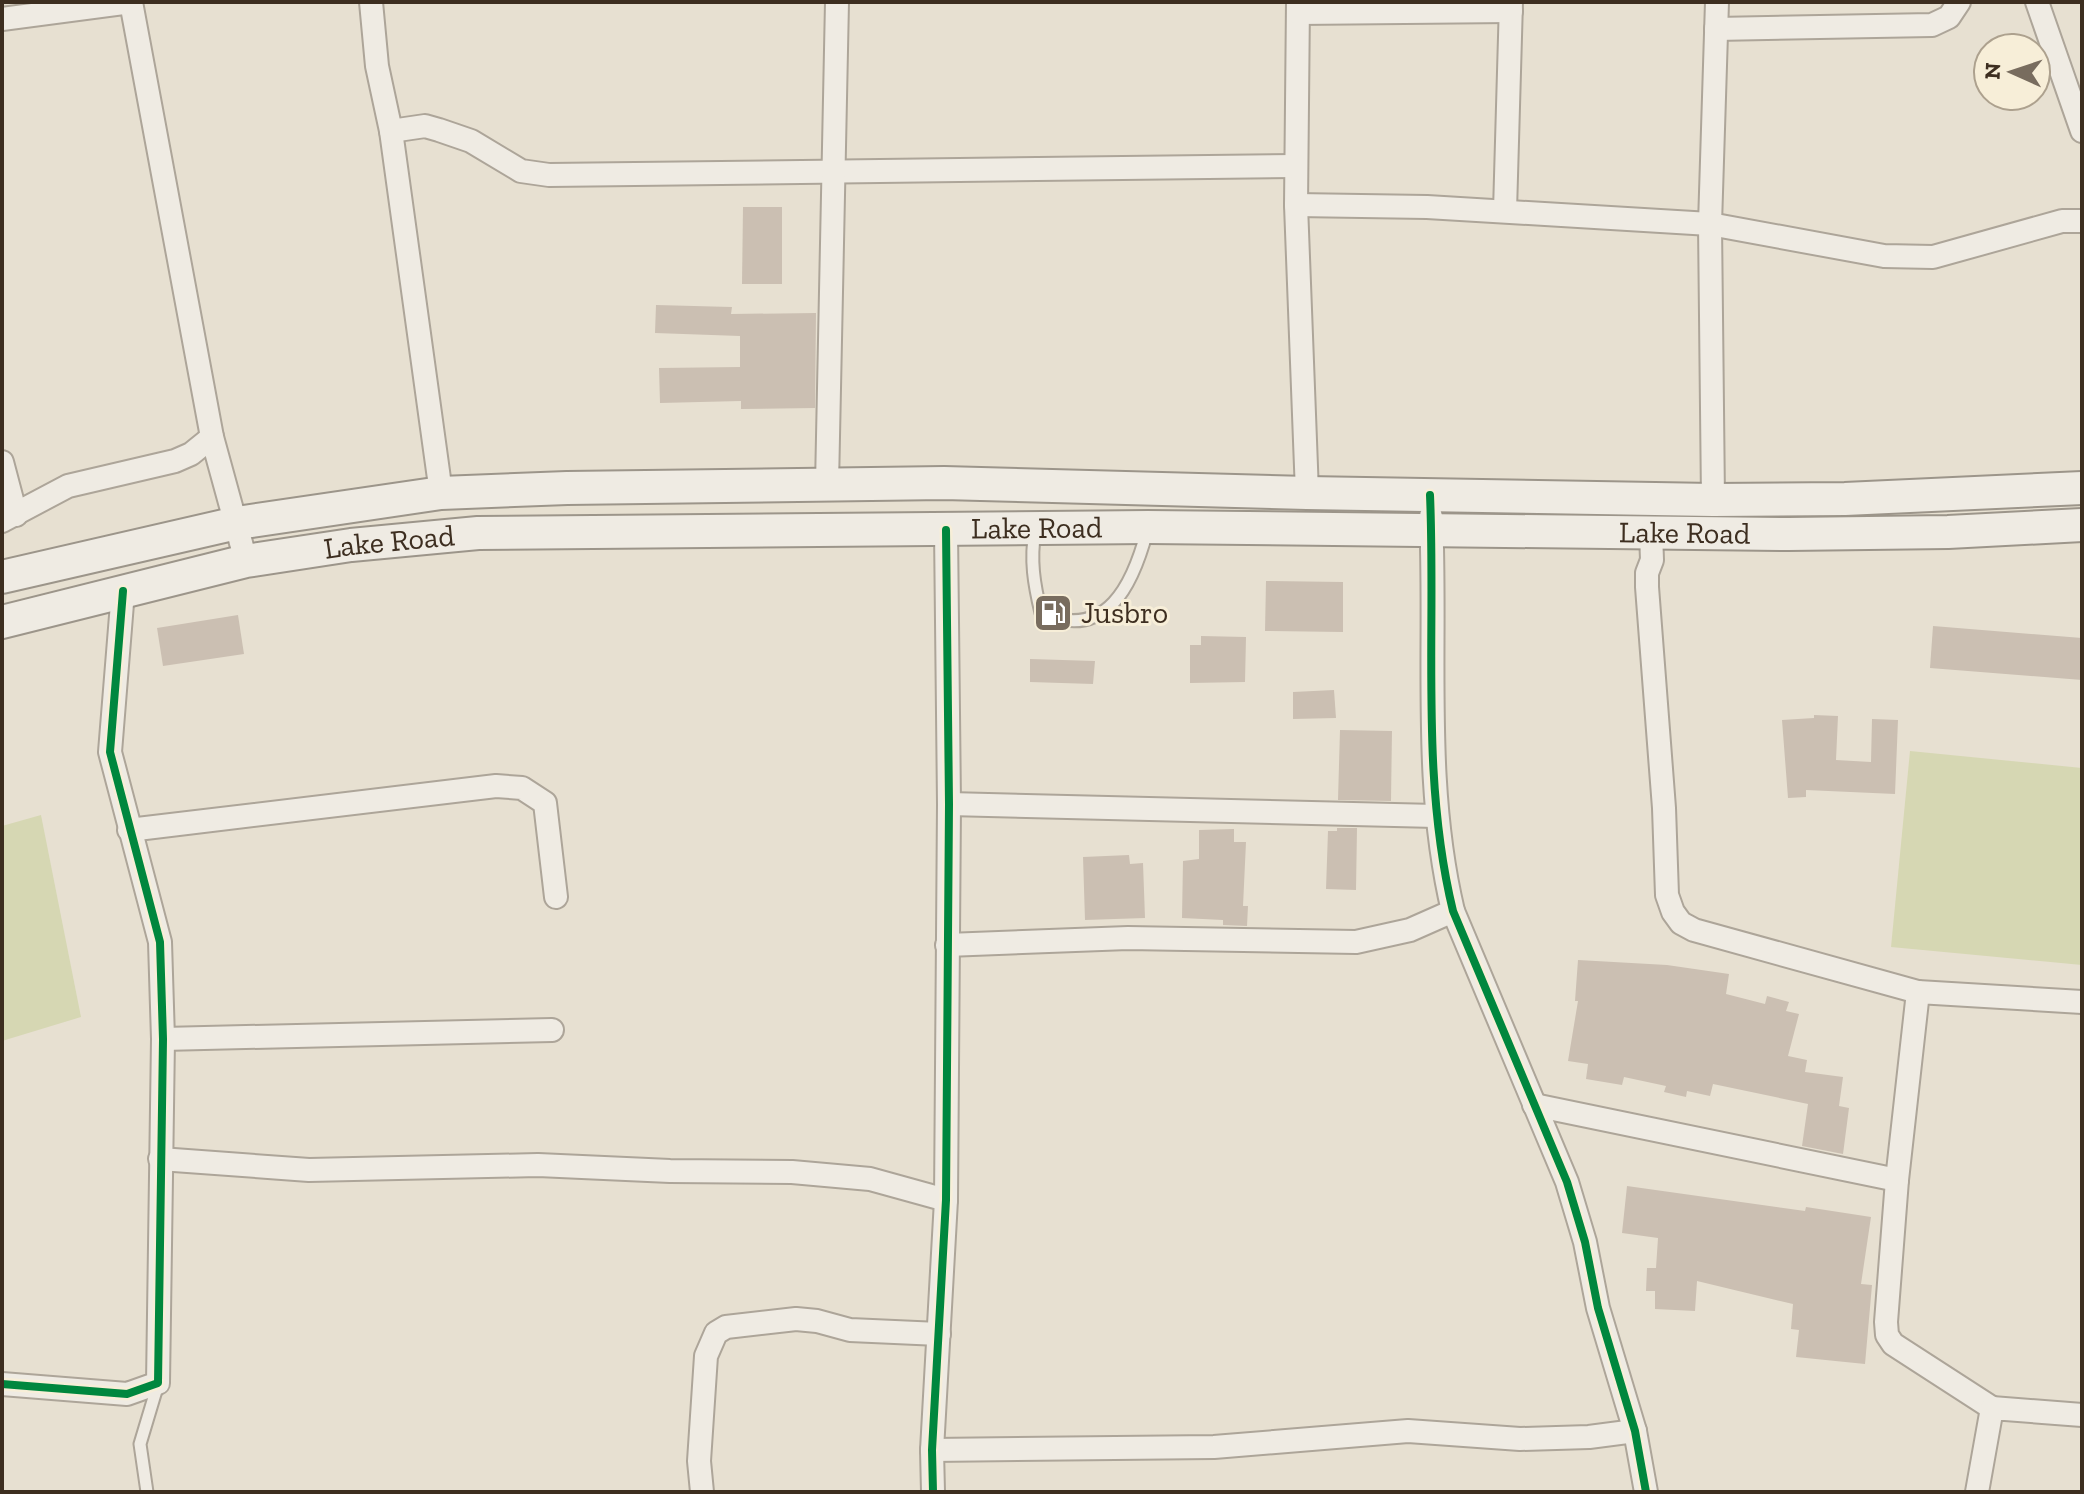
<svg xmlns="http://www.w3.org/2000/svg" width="2084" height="1494" font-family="'Zilla Slab',serif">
<rect width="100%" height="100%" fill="#e7e0d1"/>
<g fill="#d6d7b3">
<path d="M1910 751 2082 768V965L1891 947Z"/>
<path d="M41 815 81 1017 2 1041V826Z"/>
</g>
<g fill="#cbbfb2">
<path d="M743 207H782V284H742Z"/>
<path d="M656 305 732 307 731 314 816 313 815 408 741 409V401L660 403 659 368 740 367V336L655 333Z"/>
<path d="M1266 581 1343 582V632L1265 631Z"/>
<path d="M238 615 244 654 163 666 157 628Z"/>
<path d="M1933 626 2082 638V680L1930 668Z"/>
<path d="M1201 636 1246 637 1245 682 1190 683V645H1201Z"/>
<path d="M1030 659 1095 661 1093 684 1030 682Z"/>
<path d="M1334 690 1336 718 1293 719V692Z"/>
<path d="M1814 715 1838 716 1836 760 1871 762 1872 719 1898 720 1895 794 1806 790V797L1788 798 1782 720 1814 718Z"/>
<path d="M1340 730 1392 731 1391 801 1338 800Z"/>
<path d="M1337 828H1357L1356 890 1326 889 1328 831H1337Z"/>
<path d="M1234 829V842H1246L1243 906H1248L1247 926 1223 925V920L1182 918 1183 861 1199 859V830Z"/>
<path d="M1129 855 1130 864 1143 863 1145 918 1085 920 1083 857Z"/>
<path d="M1578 960 1667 965 1729 974 1726 994 1765 1004 1767 996 1789 1002 1786 1011 1799 1014 1788 1056 1807 1060 1805 1072 1843 1077 1839 1106 1849 1108 1843 1154 1802 1146 1808 1104 1713 1084 1710 1096 1687 1091 1686 1097 1664 1092 1666 1086 1624 1077 1622 1085 1586 1079 1588 1064 1568 1061 1578 1001H1575Z"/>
<path d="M1627 1186 1805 1211 1806 1207 1871 1217 1861 1284 1872 1285 1865 1364 1796 1357 1799 1330 1791 1329 1793 1304 1697 1281 1695 1311 1655 1309V1291H1646L1647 1268H1656L1658 1238 1622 1233Z"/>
</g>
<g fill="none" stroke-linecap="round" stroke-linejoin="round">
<defs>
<g id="lane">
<path d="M1035 531C1030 560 1034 584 1041 613 1107 642 1133 584 1147 531"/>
<path d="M147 1492 140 1444 158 1384"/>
</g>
<g id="street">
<path d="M131 2 212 437 246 561"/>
<path d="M371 2 377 66 391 131 441 493"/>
<path d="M1298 2 1296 205 1307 493"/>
<path d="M2037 2 2082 131"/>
<path d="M1298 13 1511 11"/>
<path d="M2 19 131 2"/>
<path d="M1716 29 1932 25 1949 17 1959 2"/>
<path d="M391 131 425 126 439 130 471 141 521 171 549 175 1296 166"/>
<path d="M1296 205 1427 207 1710 224 1884 256 1933 257 2062 221H2082"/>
<path d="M1505 211 1511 2"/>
<path d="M2 462 16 515"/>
<path d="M827 485 837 2"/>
<path d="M1713 500 1710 224 1717 2"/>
<path d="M1431 516C1437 648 1422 781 1453 911L1567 1182 1585 1242 1598 1308 1635 1431 1646 1492"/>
<path d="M2 521 68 486 175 461 191 454 212 437"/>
<path d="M1651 533 1652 560 1647 573V587L1664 808 1667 895 1673 912 1681 923 1694 930 1918 992"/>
<path d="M949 804 1436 816"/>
<path d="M129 830 496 786 522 788 545 803 556 897"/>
<path d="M947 945 1128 938 1356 942 1410 930 1453 911"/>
<path d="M163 1039 552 1030"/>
<path d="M1534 1105 1897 1180"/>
<path d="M160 1159 309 1170 538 1165 670 1171 792 1172 870 1179 946 1200"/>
<path d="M2 1384 127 1394 158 1383 163 1039 160 942 110 752 123 591"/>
<path d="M1992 1408 1893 1344 1887 1335 1886 1322 1897 1180 1918 992 2082 1002"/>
<path d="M932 1450 1214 1447 1408 1431 1520 1439 1589 1437 1635 1431"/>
<path d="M702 1492 699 1461 706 1356 716 1333 726 1327 796 1319 817 1321 850 1330 939 1334"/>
<path d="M933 1492 932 1450 946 1200 949 804 946 530"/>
<path d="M1977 1492 1992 1408 2082 1415"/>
</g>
<g id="secondary">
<path d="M2 577 237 523 441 493 567 488 944 483 1307 493 1713 500 1845 499 2082 488"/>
<path id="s1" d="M2 622 246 561 351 545 478 533 1148 527 1789 534 1948 532 2082 525"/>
</g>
</defs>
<use href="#lane" stroke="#ada599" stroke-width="15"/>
<use href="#street" stroke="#ada599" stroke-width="26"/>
<use href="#secondary" stroke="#9c958a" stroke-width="36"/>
<use href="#lane" stroke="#efebe3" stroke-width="11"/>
<use href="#street" stroke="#efebe3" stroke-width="22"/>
<use href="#secondary" stroke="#efebe3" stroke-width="32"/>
<defs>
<g id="cycleway">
<path d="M1430 495C1436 634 1420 775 1453 911L1567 1182 1585 1242 1598 1308 1635 1431 1646 1492"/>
<path d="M2 1384 127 1394 158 1383 163 1039 160 942 110 752 123 591"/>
<path d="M933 1492 932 1450 946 1200 949 804 946 530"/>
</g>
</defs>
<use href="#cycleway" stroke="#f7eed8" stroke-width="13"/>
<use href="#cycleway" stroke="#00873e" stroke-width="8"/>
</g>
<defs>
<symbol id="fuel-square" viewBox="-11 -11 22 22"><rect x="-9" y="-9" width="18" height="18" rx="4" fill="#786c5e" stroke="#f7eed8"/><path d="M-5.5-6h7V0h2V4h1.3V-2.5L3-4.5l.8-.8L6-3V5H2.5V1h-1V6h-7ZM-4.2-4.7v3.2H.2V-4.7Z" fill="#fff"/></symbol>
</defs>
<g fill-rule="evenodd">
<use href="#fuel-square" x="1031" y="591" width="44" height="44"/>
</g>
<g text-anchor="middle" stroke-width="6" stroke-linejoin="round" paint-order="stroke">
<g font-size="30" fill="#3d2e20" stroke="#f7eed8">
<text dy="10" stroke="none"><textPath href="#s1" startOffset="1044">Lake Road</textPath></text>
<text dy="10" stroke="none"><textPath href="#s1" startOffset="1692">Lake Road</textPath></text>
<text dy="10" stroke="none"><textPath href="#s1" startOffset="396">Lake Road</textPath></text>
</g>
<g font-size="30" fill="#3d2e20" stroke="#f7eed8" text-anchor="start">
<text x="1081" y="623">Jusbro</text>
</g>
</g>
<rect width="2084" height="1494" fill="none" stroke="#3d2e20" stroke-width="8"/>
<g transform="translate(2012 72) rotate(273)"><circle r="38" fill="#f7eed8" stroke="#ada18e" stroke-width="2"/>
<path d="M0-6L14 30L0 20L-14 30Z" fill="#786c5e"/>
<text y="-12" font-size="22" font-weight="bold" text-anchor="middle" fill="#3d2e20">N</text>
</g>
</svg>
